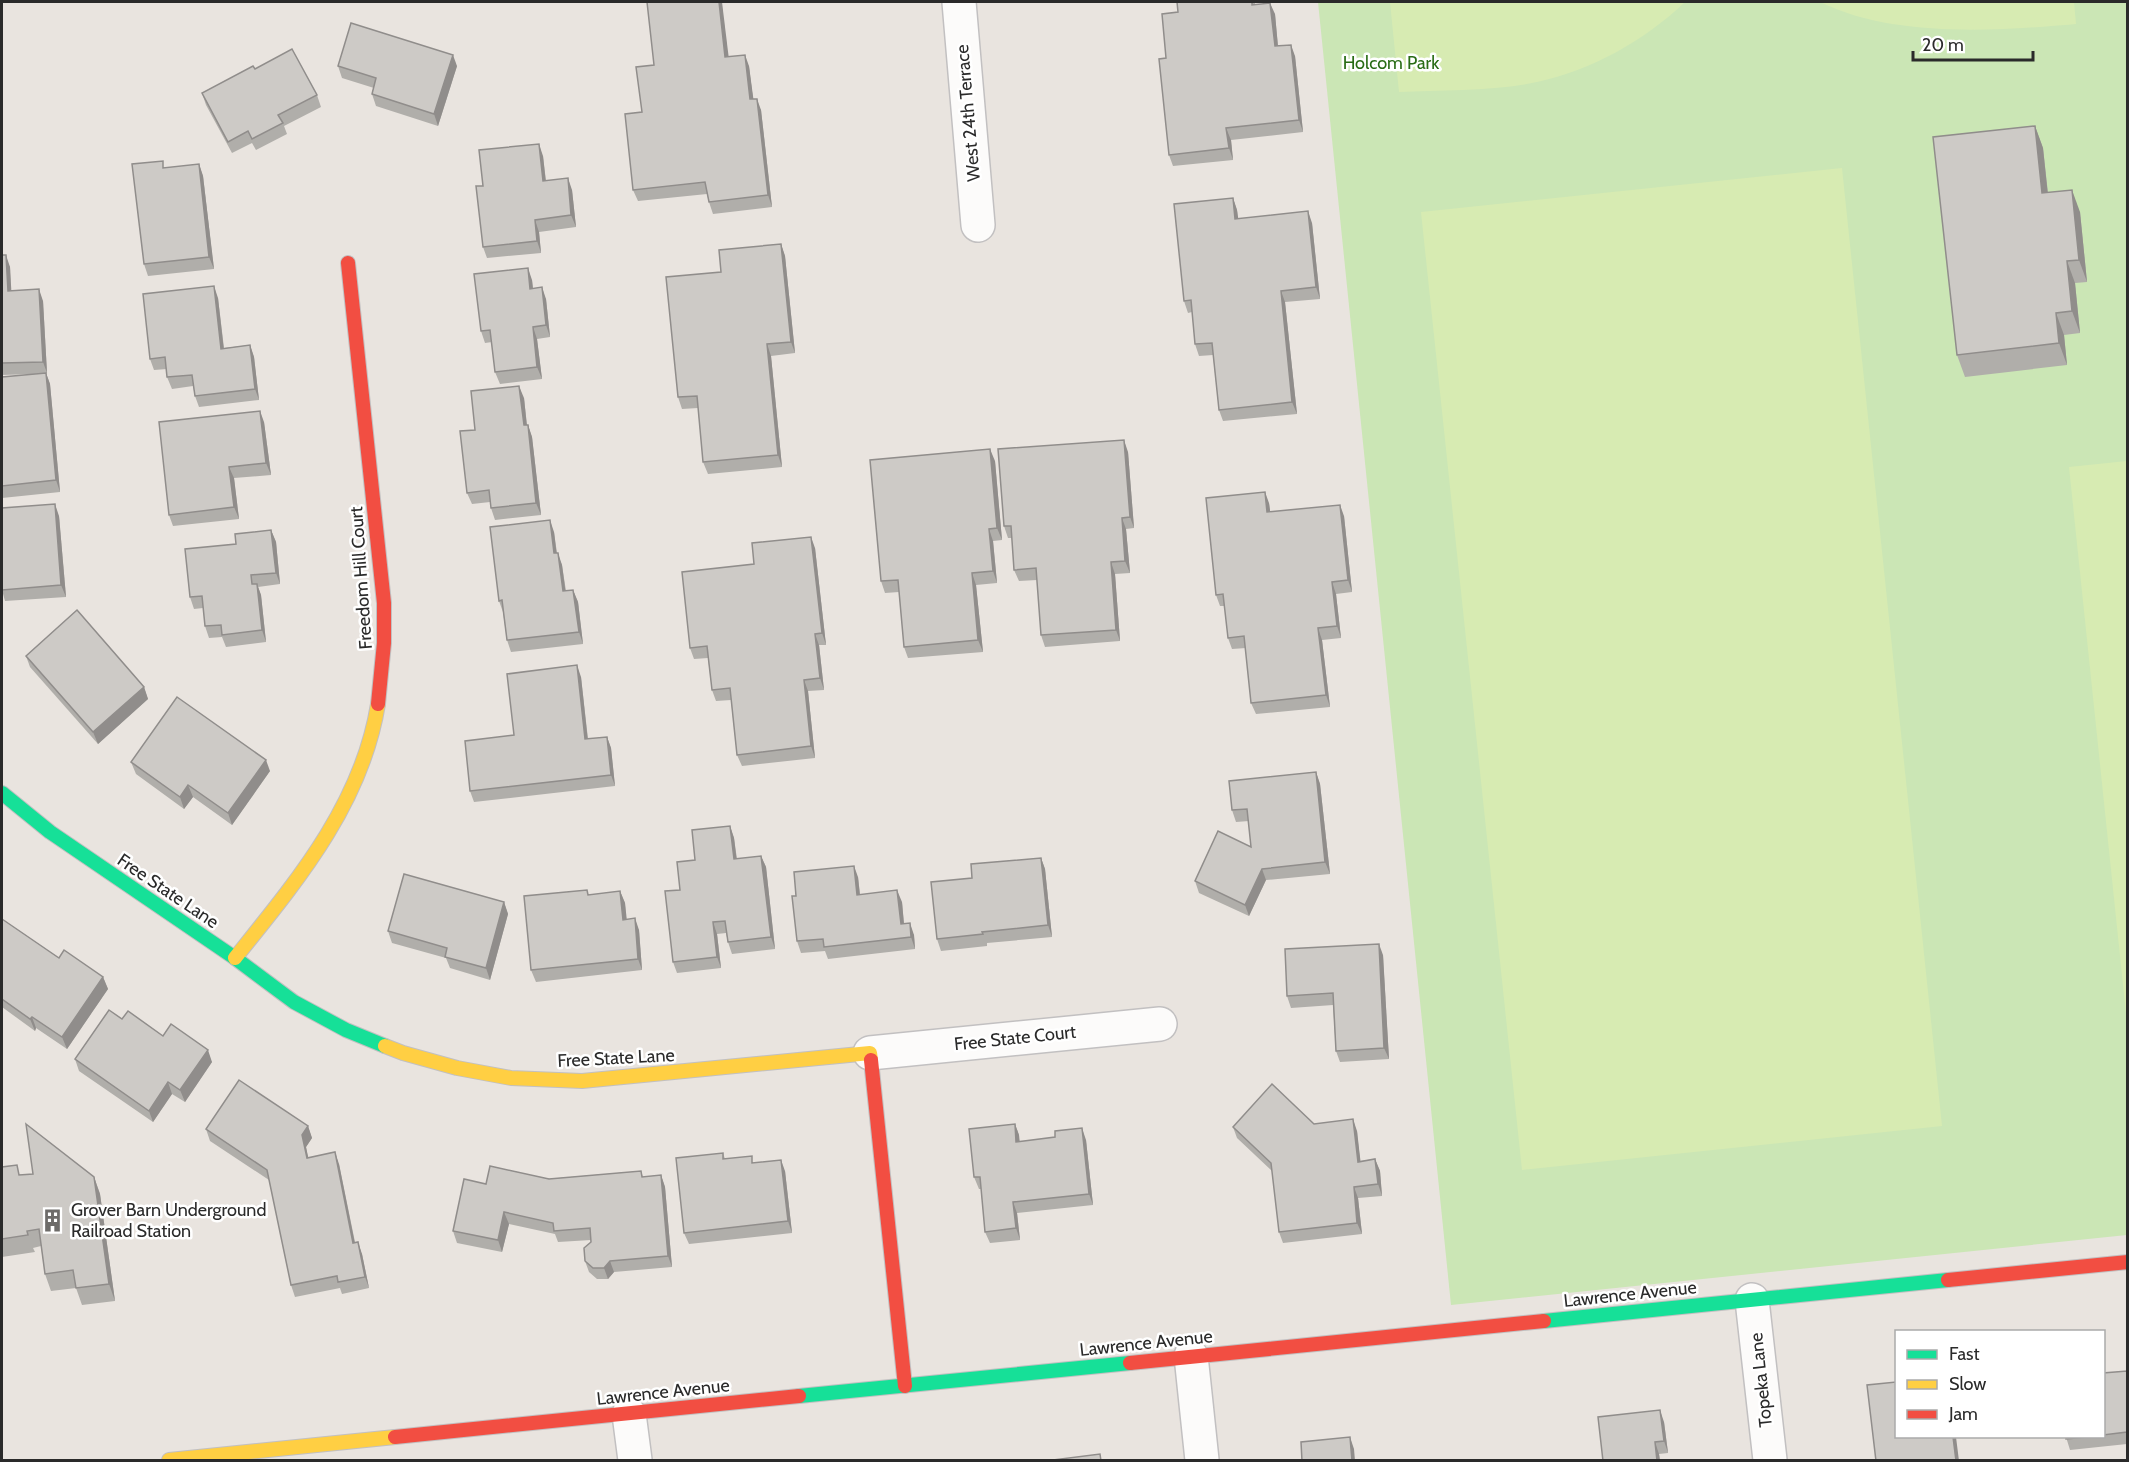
<svg xmlns="http://www.w3.org/2000/svg" width="2129" height="1462" font-family="Cabin,sans-serif">
<rect width="100%" height="100%" fill="#e9e4df"/>
<path fill="#cbe6b5" d="M1318 2H2127V1235L1451 1305Z"/>
<g fill="#d7ebb2">
<path d="M1390 2H1685C1644 41 1592 70 1537 82 1496 91 1441 90 1399 92Z"/>
<path d="M1820 2H2074L2076 24C1995 31 1894 38 1820 2Z"/>
<path d="M1842 168 1942 1126 1522 1170 1421 212Z"/>
<path d="M2127 461H2128L2127 1023 2069 467Z"/>
</g>
<g fill="none" stroke-linecap="round" stroke-linejoin="round">
<defs>
<g id="street">
<path d="M959 2 978 225"/>
<path d="M870 1053 1160 1024"/>
<path d="M1752 1300 1770 1460"/>
<path d="M1191 1356 1202 1460"/>
<path d="M629 1414 635 1460"/>
</g>
<g id="fast">
<path d="M2 793 50 832 235 958 294 1002 346 1030 385 1046"/>
<path d="M1544 1321 1948 1280"/>
<path d="M799 1396 1130 1363"/>
</g>
<g id="slow">
<path d="M235 958C297 881 362 804 378 704"/>
<path d="M385 1046 403 1053 457 1068 511 1078 582 1081 870 1053 871 1060"/>
<path d="M169 1460 395 1437"/>
</g>
<g id="jam">
<path d="M348 263 384 603V643L378 704"/>
<path d="M871 1060 905 1386"/>
<path d="M1948 1280 2128 1262"/>
<path d="M1130 1363 1544 1321"/>
<path d="M395 1437 799 1396"/>
</g>
</defs>
<use href="#street" stroke="#c2c0c1" stroke-width="36"/>
<use href="#fast" stroke="#c2c0c1" stroke-width="16"/>
<use href="#slow" stroke="#c2c0c1" stroke-width="16"/>
<use href="#jam" stroke="#c2c0c1" stroke-width="16"/>
<use href="#street" stroke="#fcfbfa" stroke-width="33"/>
<use href="#fast" stroke="#16e098" stroke-width="14"/>
<use href="#slow" stroke="#ffcf43" stroke-width="14"/>
<use href="#jam" stroke="#f24e42" stroke-width="14"/>
</g>
<g fill="#b0aeaa">
<path d="M1177 2H1255V4L1275 14 1278 46 1295 56 1303 132 1231 140 1233 160 1173 166 1169 155 1166 58 1178 12Z"/>
<path d="M728 56 749 66 753 99 761 110 772 207 713 214 709 202 707 194 638 201 633 190 642 112 654 65Z"/>
<path d="M338 66H457L438 126 376 106 372 94 374 88 342 78Z"/>
<path d="M255 69 317 95 321 107 284 126 287 134 256 150 252 143 232 153 206 105 202 93Z"/>
<path d="M2035 126 2043 148 2048 193 2080 212 2087 282 2075 283 2080 333 2064 335 2067 365 1965 377 1957 355Z"/>
<path d="M543 156 546 181 572 190 576 227 539 232 541 253 487 258 483 247V186Z"/>
<path d="M199 164 203 176 214 269 148 276 144 264 165 168Z"/>
<path d="M1233 198 1237 210 1238 219 1312 223 1320 299 1285 302 1297 414 1223 421 1219 410 1213 355 1199 356 1195 344 1192 312 1188 313 1184 301Z"/>
<path d="M781 244 785 256 795 353 771 356 782 467 708 474 703 462 698 408 682 409 678 397 721 272Z"/>
<path d="M2 255 10 267 11 291 43 301 47 373H46L50 384 60 492 2 498V377L34 374 2 375Z"/>
<path d="M532 280 533 288 546 299 550 337 537 339 542 379 500 384 495 372 492 342 485 343 481 331Z"/>
<path d="M218 298 224 348 250 345 254 357 259 400 199 407 195 396 193 386 172 389 167 377V369L154 370 150 359Z"/>
<path d="M524 398 527 425H528L532 437 541 515 495 520 491 508 490 502 472 504 467 493 475 430Z"/>
<path d="M264 422 271 475 234 478 239 519 173 526 169 515Z"/>
<path d="M1128 452 1134 528 1126 529 1130 573 1115 574 1120 641 1045 647 1041 635 1037 580 1019 581 1014 570 1012 538H1008L1004 526Z"/>
<path d="M995 461 1002 540 993 541 997 583 976 585 983 652 908 658 904 647 899 592 885 593 881 581Z"/>
<path d="M1269 503 1270 512 1344 516 1352 592 1336 594 1341 638 1322 640 1330 707 1256 714 1251 703 1246 648 1232 649 1228 638 1225 606H1220L1216 595Z"/>
<path d="M2 508 59 516 66 597 5 601 2 590Z"/>
<path d="M271 530 276 542 280 584 258 587 261 595 266 642 226 647 222 637 209 638 205 626 203 608 194 609 190 597 236 544Z"/>
<path d="M554 532 557 553 562 565 566 591 573 590 578 602 583 644 511 652 507 640 503 612 499 601Z"/>
<path d="M815 548 826 645H819L824 690 808 691 815 758 742 766 737 755 731 700 716 701 712 690 708 658 694 659 690 648 754 564Z"/>
<path d="M26 656 144 687 148 699 98 744 30 667Z"/>
<path d="M581 677 588 739 607 737 611 748 615 786 474 802 470 791 514 735Z"/>
<path d="M131 762 270 771 232 825 193 797 184 809 136 774Z"/>
<path d="M1316 772 1320 784 1330 874 1266 880 1249 916 1199 893 1195 881 1251 847 1249 821 1236 822 1232 810Z"/>
<path d="M730 826 734 838 737 859 761 856 766 867 775 949 732 954 728 942 726 933 717 934 721 968 677 973 673 962 680 890 695 860Z"/>
<path d="M1041 858 1045 869 1052 937 987 943V946L941 951 937 939 972 878Z"/>
<path d="M858 877 860 894 902 902 904 924 914 935 915 949 828 959 825 951 801 953 797 941 796 896Z"/>
<path d="M620 891 625 903 626 919 639 930 642 970 536 982 531 970 589 895Z"/>
<path d="M504 902 508 914 490 980 450 968 446 958 392 943 388 931Z"/>
<path d="M2 919 59 958 103 977 108 989 67 1049 36 1028 35 1031 2 1007Z"/>
<path d="M1383 955 1389 1059 1340 1062 1336 1051 1333 1005 1291 1008 1287 996Z"/>
<path d="M122 1019 163 1036 212 1062 185 1102 172 1094 153 1122 79 1071 75 1059Z"/>
<path d="M1015 1124 1019 1135V1141L1086 1140 1093 1205 1017 1213 1020 1240 990 1243 985 1232 981 1189H979L974 1177Z"/>
<path d="M1314 1124 1357 1131 1360 1161 1375 1159 1380 1171 1382 1196 1358 1198 1362 1234 1283 1243 1279 1232 1272 1171 1237 1138 1233 1127Z"/>
<path d="M308 1126 312 1138 306 1147 308 1158 339 1164 355 1242 362 1254 369 1288 342 1294 340 1288 295 1297 291 1285 269 1180 210 1141 206 1129Z"/>
<path d="M723 1153 725 1159 785 1171 792 1233 689 1244 684 1233Z"/>
<path d="M2 1167 21 1175 94 1177 100 1194 115 1301 82 1305 76 1288 51 1291 45 1274 41 1246 33 1248 35 1252 2 1257Z"/>
<path d="M641 1171 643 1177 661 1175 665 1187 672 1267 614 1272 608 1279H597L589 1272 585 1261 591 1242V1240L558 1242 555 1234 509 1224 502 1252 457 1243 453 1231 486 1184Z"/>
<path d="M2127 1371V1444L2070 1450 2066 1437H2103V1373Z"/>
<path d="M1664 1422 1668 1453 1659 1454 1660 1461H1603Z"/>
</g>
<g fill="#908d8b">
<path d="M719 2H722L730 68 725 57Z"/>
<path d="M1270 3 1275 14 1279 58 1275 46Z"/>
<path d="M1291 45 1295 56 1303 132 1299 120Z"/>
<path d="M453 55 457 66 438 126 434 114Z"/>
<path d="M745 55 749 66 755 111 750 99Z"/>
<path d="M757 99 761 110 772 207 768 195Z"/>
<path d="M2035 126 2043 148 2050 215 2042 193Z"/>
<path d="M1226 128 1231 140 1233 160 1229 148Z"/>
<path d="M539 144 543 156 547 193 543 181Z"/>
<path d="M199 164 203 176 214 269 209 257Z"/>
<path d="M568 178 572 190 576 227 571 215Z"/>
<path d="M2072 190 2080 212 2087 282 2079 260Z"/>
<path d="M1233 198 1237 210 1240 231 1235 219Z"/>
<path d="M1308 211 1312 223 1320 299 1316 287Z"/>
<path d="M535 220 539 232 541 253 537 241Z"/>
<path d="M781 244 785 256 795 353 791 342Z"/>
<path d="M6 255 10 267 12 303 8 291Z"/>
<path d="M2067 261 2075 283 2080 333 2072 311Z"/>
<path d="M528 268 532 280 534 300 530 289Z"/>
<path d="M214 286 218 298 225 360 221 349Z"/>
<path d="M542 287 546 299 550 337 546 325Z"/>
<path d="M39 289 43 301 47 373 43 362Z"/>
<path d="M1281 291 1285 302 1297 414 1292 402Z"/>
<path d="M2056 313 2064 335 2067 365 2059 343Z"/>
<path d="M533 327 537 339 542 379 537 367Z"/>
<path d="M767 344 771 356 782 467 778 455Z"/>
<path d="M250 345 254 357 259 400 255 389Z"/>
<path d="M46 373 50 384 60 492 56 480Z"/>
<path d="M519 386 524 398 528 437 524 425Z"/>
<path d="M260 411 264 422 271 475 266 463Z"/>
<path d="M528 425 532 437 541 515 536 503Z"/>
<path d="M1124 440 1128 452 1134 528 1130 517Z"/>
<path d="M990 449 995 461 1002 540 997 528Z"/>
<path d="M229 467 234 478 239 519 234 507Z"/>
<path d="M1265 492 1269 503 1272 524 1267 512Z"/>
<path d="M55 504 59 516 66 597 61 585Z"/>
<path d="M1340 505 1344 516 1352 592 1348 580Z"/>
<path d="M1122 518 1126 529 1130 573 1125 561Z"/>
<path d="M550 520 554 532 558 565 554 553Z"/>
<path d="M989 529 993 541 997 583 993 571Z"/>
<path d="M271 530 276 542 280 584 276 573Z"/>
<path d="M811 537 815 548 826 645 822 633Z"/>
<path d="M558 553 562 565 567 603 563 591Z"/>
<path d="M1111 562 1115 574 1120 641 1116 630Z"/>
<path d="M972 573 976 585 983 652 978 640Z"/>
<path d="M1332 582 1336 594 1341 638 1337 626Z"/>
<path d="M257 584 261 595 266 642 262 630Z"/>
<path d="M573 590 578 602 583 644 579 632Z"/>
<path d="M1318 628 1322 640 1330 707 1326 695Z"/>
<path d="M815 634 819 645 824 690 820 678Z"/>
<path d="M577 665 581 677 589 751 585 739Z"/>
<path d="M804 680 808 691 815 758 811 746Z"/>
<path d="M144 687 148 699 98 744 93 732Z"/>
<path d="M607 737 611 748 615 786 611 775Z"/>
<path d="M266 760 270 771 232 825 228 813Z"/>
<path d="M1316 772 1320 784 1330 874 1325 862Z"/>
<path d="M188 785 193 797 184 809 180 797Z"/>
<path d="M730 826 734 838 738 871 734 859Z"/>
<path d="M761 856 766 867 775 949 771 937Z"/>
<path d="M1041 858 1045 869 1052 937 1048 925Z"/>
<path d="M854 866 858 877 861 906 857 895Z"/>
<path d="M1262 869 1266 880 1249 916 1245 905Z"/>
<path d="M897 890 902 902 905 936 901 924Z"/>
<path d="M620 891 625 903 628 931 623 920Z"/>
<path d="M504 902 508 914 490 980 486 968Z"/>
<path d="M635 918 639 930 642 970 638 959Z"/>
<path d="M713 922 717 934 721 968 717 957Z"/>
<path d="M910 923 914 935 915 949 911 937Z"/>
<path d="M1379 944 1383 955 1389 1059 1384 1048Z"/>
<path d="M103 977 108 989 67 1049 62 1037Z"/>
<path d="M32 1017 36 1028 35 1031 30 1019Z"/>
<path d="M208 1050 212 1062 185 1102 180 1090Z"/>
<path d="M168 1082 172 1094 153 1122 149 1111Z"/>
<path d="M1353 1119 1357 1131 1362 1174 1358 1162Z"/>
<path d="M1015 1124 1019 1135 1021 1153 1016 1142Z"/>
<path d="M308 1126 312 1138 306 1147 311 1170 307 1158 302 1135Z"/>
<path d="M1082 1128 1086 1140 1093 1205 1089 1194Z"/>
<path d="M335 1152 339 1164 357 1254 353 1243Z"/>
<path d="M1375 1159 1380 1171 1382 1196 1378 1184Z"/>
<path d="M781 1160 785 1171 792 1233 788 1221Z"/>
<path d="M661 1175 665 1187 672 1267 668 1256Z"/>
<path d="M94 1177 100 1194 115 1301 109 1284Z"/>
<path d="M1354 1187 1358 1198 1362 1234 1357 1223Z"/>
<path d="M1013 1202 1017 1213 1020 1240 1016 1228Z"/>
<path d="M504 1212 509 1224 502 1252 498 1240Z"/>
<path d="M358 1242 362 1254 369 1288 365 1277Z"/>
<path d="M610 1261 614 1272 608 1279 604 1268Z"/>
<path d="M1660 1410 1664 1422 1668 1453 1664 1441Z"/>
<path d="M1350 1437 1354 1449 1355 1461H1352Z"/>
<path d="M1953 1437H1956L1959 1461H1956Z"/>
<path d="M1655 1442 1659 1454 1660 1461H1657Z"/>
</g>
<g fill="#cdcac6" stroke="#908d8b" stroke-width="1.5">
<path d="M647 2H719L725 57 745 55 750 99H757L768 195 709 202 705 182 633 190 625 114 642 112 636 67 654 65Z"/>
<path d="M1177 2H1252V5L1270 3 1275 46 1291 45 1299 120 1226 128 1229 148 1169 155 1159 59 1166 58 1162 14 1178 12Z"/>
<path d="M351 23 453 55 434 114 372 94 376 78 338 66Z"/>
<path d="M292 49 317 95 278 115 283 123 252 139 248 131 228 142 202 93 253 66 255 69Z"/>
<path d="M2035 126 2042 193 2072 190 2079 260 2067 261 2072 311 2056 313 2059 343 1957 355 1933 137Z"/>
<path d="M539 144 543 181 568 178 571 215 535 220 537 241 483 247 476 186H483L479 150Z"/>
<path d="M163 161V168L199 164 209 257 144 264 132 164Z"/>
<path d="M1233 198 1235 219 1308 211 1316 287 1281 291 1292 402 1219 410 1212 343 1195 344 1191 300 1184 301 1174 204Z"/>
<path d="M781 244 791 342 767 344 778 455 703 462 697 396 678 397 666 277 721 272 719 250Z"/>
<path d="M2 255H6L8 291 39 289 43 362 2 363Z"/>
<path d="M528 268 530 289 542 287 546 325 533 327 537 367 495 372 490 330 481 331 474 274Z"/>
<path d="M214 286 221 349 250 345 255 389 195 396 192 375 167 377 165 357 150 359 143 294Z"/>
<path d="M46 373 56 480 2 486V377Z"/>
<path d="M519 386 524 425H528L536 503 491 508 489 490 467 493 460 431 475 430 471 391Z"/>
<path d="M260 411 266 463 229 467 234 507 169 515 159 422Z"/>
<path d="M1124 440 1130 517 1122 518 1125 561 1111 562 1116 630 1041 635 1036 568 1014 570 1011 526H1004L998 449Z"/>
<path d="M990 449 997 528 989 529 993 571 972 573 978 640 904 647 898 580 881 581 870 460Z"/>
<path d="M1265 492 1267 512 1340 505 1348 580 1332 582 1337 626 1318 628 1326 695 1251 703 1244 636 1228 638 1223 594 1216 595 1206 498Z"/>
<path d="M55 504 61 585 2 590V508Z"/>
<path d="M550 520 554 553H558L563 591 573 590 579 632 507 640 502 600 499 601 490 527Z"/>
<path d="M271 530 276 573 251 575 252 584H257L262 630 222 635 221 625 205 626 202 596 190 597 185 549 236 544 235 534Z"/>
<path d="M811 537 822 633 815 634 820 678 804 680 811 746 737 755 730 688 712 690 707 646 690 648 682 572 754 564 752 543Z"/>
<path d="M77 610 144 687 93 732 26 656Z"/>
<path d="M577 665 585 739 607 737 611 775 470 791 465 741 514 735 507 674Z"/>
<path d="M177 697 266 760 228 813 188 785 180 797 131 762Z"/>
<path d="M1316 772 1325 862 1262 869 1245 905 1195 881 1218 831 1251 847 1247 809 1232 810 1229 781Z"/>
<path d="M730 826 734 859 761 856 771 937 728 942 725 921 713 922 717 957 673 962 665 891 680 890 677 862 695 860 692 830Z"/>
<path d="M1041 858 1048 925 982 932 983 934 937 939 931 882 972 878 971 864Z"/>
<path d="M854 866 857 895 897 890 901 924 910 923 911 937 824 947 823 939 797 941 792 896H796L794 872Z"/>
<path d="M404 874 504 902 486 968 445 957 447 948 388 931Z"/>
<path d="M587 890 588 895 620 891 623 920 635 918 638 959 531 970 524 896Z"/>
<path d="M2 919 59 958 64 950 103 977 62 1037 32 1017 30 1019 2 999Z"/>
<path d="M1379 944 1384 1048 1336 1051 1333 993 1287 996 1285 949Z"/>
<path d="M109 1010 122 1019 128 1011 163 1036 171 1024 208 1050 180 1090 168 1082 149 1111 75 1059Z"/>
<path d="M239 1080 308 1126 302 1135 307 1158 335 1152 353 1243 358 1242 365 1277 338 1282 337 1276 291 1285 267 1170 206 1129Z"/>
<path d="M1272 1084 1314 1124 1353 1119 1358 1162 1375 1159 1378 1184 1354 1187 1357 1223 1279 1232 1271 1163 1233 1127Z"/>
<path d="M26 1124 94 1177 109 1284 76 1288 73 1270 45 1274 39 1229 27 1231 28 1235 2 1239V1167L17 1165 19 1175 33 1174Z"/>
<path d="M1015 1124 1016 1142 1055 1137V1131L1082 1128 1089 1194 1013 1202 1016 1228 985 1232 980 1177H974L969 1129Z"/>
<path d="M723 1153V1159L752 1156V1163L781 1160 788 1221 684 1233 676 1158Z"/>
<path d="M490 1166 549 1179 641 1171 642 1177 661 1175 668 1256 610 1261 604 1268H593L585 1261 584 1248 591 1242 590 1228 554 1231 553 1223 504 1212 498 1240 453 1231 464 1179 486 1184Z"/>
<path d="M2127 1371V1432L2103 1435V1373Z"/>
<path d="M1896 1382V1437H1953L1956 1461H1876L1867 1385Z"/>
<path d="M1660 1410 1664 1441 1655 1442 1657 1461H1603L1598 1417Z"/>
<path d="M1350 1437 1352 1461H1302L1301 1442Z"/>
<path d="M2066 1437H2087L2066 1439Z"/>
<path d="M1100 1454 1101 1461H1045Z"/>
</g>
<defs>
<symbol id="building-bare" viewBox="-9 -9 18 18"><path d="M-4-6H4V6H1V3H-1V6H-4ZM-2.5-4.3h1.7v1.8h-1.7ZM.8-4.3h1.7v1.8H.8ZM-2.5-1h1.7V.8h-1.7ZM.8-1h1.7V.8H.8Z" fill="#6d6b69" stroke="#fff" stroke-width="2.5" paint-order="stroke"/></symbol>
</defs>
<g fill-rule="evenodd">
<use href="#building-bare" x="36" y="1204" width="33" height="33"/>
</g>
<g text-anchor="middle" stroke-width="5" stroke-linejoin="round" paint-order="stroke">
<g font-size="18" fill="#296c15" stroke="#fff">
<text x="1391" y="69">Holcom Park</text>
</g>
<g font-size="18" fill="#2a2a2a" stroke="#fff">
<text transform="translate(968 113) rotate(-95)" y="6">West 24th Terrace</text>
<text transform="translate(361 578) rotate(-94)" y="6">Freedom Hill Court</text>
<text transform="translate(168 891) rotate(34)" y="6">Free State Lane</text>
<text transform="translate(1015 1038) rotate(-6)" y="6">Free State Court</text>
<text transform="translate(616 1058) rotate(-3)" y="6">Free State Lane</text>
<text transform="translate(1630 1294) rotate(-6)" y="6">Lawrence Avenue</text>
<text transform="translate(1146 1343) rotate(-6)" y="6">Lawrence Avenue</text>
<text transform="translate(1761 1380) rotate(-96)" y="6">Topeka Lane</text>
<text transform="translate(663 1392) rotate(-6)" y="6">Lawrence Avenue</text>
</g>
<g font-size="18" fill="#2a2a2a" stroke="#fff" text-anchor="start">
<text x="71" y="1216">Grover Barn Underground<tspan x="71" dy="21">Railroad Station</tspan></text>
</g>
</g>
<rect width="2129" height="1462" fill="none" stroke="#2a2a2a" stroke-width="6"/>
<rect x="1895" y="1330" width="210" height="108" fill="#ffffff" stroke="#aaaaaa" stroke-width="1.5"/>
<rect x="1907" y="1350" width="30" height="9" fill="#16e098" stroke="#aaaaaa" stroke-width="1.5"/>
<text x="1949" y="1360" font-size="18" fill="#2a2a2a">Fast</text>
<rect x="1907" y="1380" width="30" height="9" fill="#ffcf43" stroke="#aaaaaa" stroke-width="1.5"/>
<text x="1949" y="1390" font-size="18" fill="#2a2a2a">Slow</text>
<rect x="1907" y="1410" width="30" height="9" fill="#f24e42" stroke="#aaaaaa" stroke-width="1.5"/>
<text x="1949" y="1420" font-size="18" fill="#2a2a2a">Jam</text>
<path d="M1913 51v9h120v-9" fill="none" stroke="#2a2a2a" stroke-width="3"/>
<text x="1922" y="51" font-size="18" fill="#2a2a2a" stroke="#ffffff" stroke-width="4.5" paint-order="stroke">20 m</text>
</svg>
